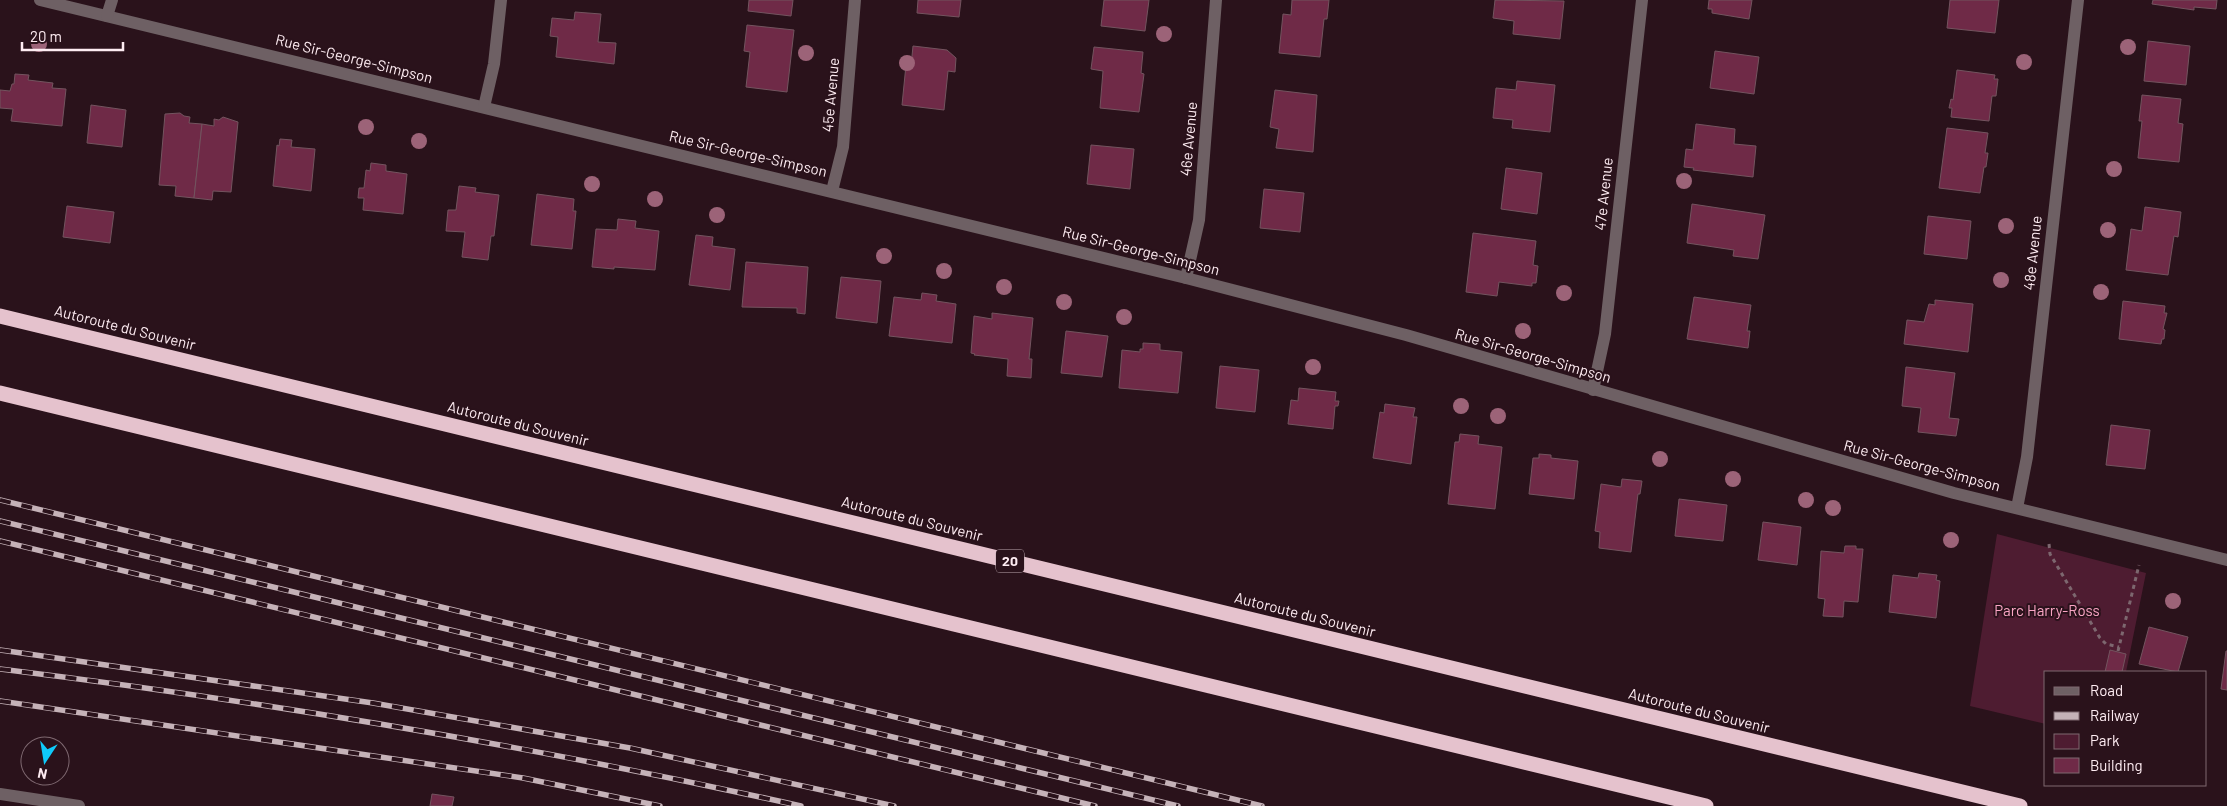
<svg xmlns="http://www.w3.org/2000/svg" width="2227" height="806" font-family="Barlow,sans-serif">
<rect width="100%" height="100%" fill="#2a121b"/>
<path fill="#4e1c31" d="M1997 534 2146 573 2126 672H2046V724L1970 706Z"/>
<g fill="#6f2a47" stroke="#73545f">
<path d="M749 0H793L791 16 748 11Z"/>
<path d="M918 0H961L959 17 917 13Z"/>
<path d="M1104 0H1149L1145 31 1101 26Z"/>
<path d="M1292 0H1329L1327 19H1324L1320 57 1279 53 1283 14 1291 15Z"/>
<path d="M1495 0 1564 1 1560 39 1513 34 1514 21 1493 18Z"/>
<path d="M1709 0H1752L1749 19 1712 13V9H1708Z"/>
<path d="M1950 0H1999L1995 33 1947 28Z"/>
<path d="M2153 0H2217L2216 9 2194 7V10L2152 4Z"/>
<path d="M575 12 601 14 598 42 616 43 614 64 556 57 558 37 550 36 552 18 574 20Z"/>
<path d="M747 25 794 30 787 92 746 87 750 52 744 51Z"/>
<path d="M2148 41 2190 46 2186 85 2144 81Z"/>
<path d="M913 46 947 50 956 58 955 72 948 71 944 110 902 105 906 65 911 66Z"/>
<path d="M1094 47 1143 52 1141 73 1144 74 1139 112 1100 108 1103 71 1091 69Z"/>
<path d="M1715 51 1759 57 1754 94 1710 88Z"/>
<path d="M1957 70 1995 75 1994 79H1998L1996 96H1992L1989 121 1951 117 1952 108H1949L1951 99 1953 100Z"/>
<path d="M15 74 29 75 28 80 53 83 52 88 66 89 62 126 11 121 13 109 0 108V90L10 91 12 84H14Z"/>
<path d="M1517 81 1555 85 1550 132 1512 128 1513 120 1493 118 1496 88 1516 90Z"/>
<path d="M1275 90 1317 95 1313 152 1276 148 1279 129 1270 127Z"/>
<path d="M2142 95 2181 99 2178 123 2183 124 2179 162 2138 158 2142 121H2139Z"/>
<path d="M91 105 126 110 122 147 87 143Z"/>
<path d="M180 113 184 116 190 117 189 123 202 124 194 198 175 196 176 186 159 185 165 114Z"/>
<path d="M223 117 238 122 231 192 213 191 212 200 194 198 202 124 214 126V119L219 120Z"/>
<path d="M1696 124 1735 129 1734 144 1756 146 1753 177 1693 170 1694 168 1684 167 1686 149 1693 150Z"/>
<path d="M1947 128 1988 133 1985 153H1988L1986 167H1984L1980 193 1939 188Z"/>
<path d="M280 139 292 140 291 147 315 149 311 191 273 186 277 145 279 146Z"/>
<path d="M1091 145 1134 149 1130 189 1087 184Z"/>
<path d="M371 163 386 165V171L407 174 403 214 363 210 364 198H358L359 188H364L366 170 370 171Z"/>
<path d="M1506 168 1542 173 1537 214 1501 209Z"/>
<path d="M459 186 476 188 475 192 499 195 494 236H491L488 260 462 257 465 232 446 231 448 210H456Z"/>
<path d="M1264 189 1304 193 1300 232 1260 228Z"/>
<path d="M537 194 574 199 573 211H576L572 249 531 245Z"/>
<path d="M1692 204 1765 215 1758 259 1733 256 1734 250 1687 243Z"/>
<path d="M67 206 114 212 110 243 63 237Z"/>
<path d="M2145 207 2181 212 2178 237 2174 236 2168 275 2126 270 2131 229 2142 231Z"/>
<path d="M1928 216 1971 221 1967 259 1924 254Z"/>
<path d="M618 219 636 221 635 228 659 231 655 270 614 267V269L592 267 596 229 617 230Z"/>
<path d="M1473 233 1536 241 1533 265 1538 266 1536 283H1532V286L1499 282 1497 296 1466 292Z"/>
<path d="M696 235 713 237 712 246 735 249 730 290 689 285Z"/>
<path d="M746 262 808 267 805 314 797 313V308L742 307Z"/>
<path d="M841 277 881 281 877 323 836 318Z"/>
<path d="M922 293 937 295 936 301 956 304 952 343 889 336 894 297 921 300Z"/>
<path d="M1694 297 1751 305 1747 331H1750L1748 348 1687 339Z"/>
<path d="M1935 300 1973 304 1968 352 1904 344 1907 320 1924 322 1929 304 1935 305Z"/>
<path d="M2123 301 2165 306 2164 313H2167L2163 329 2165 330 2164 339H2162L2161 344 2119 339Z"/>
<path d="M992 313 1033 318 1029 359H1032L1031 378 1007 376 1008 359 974 355 975 354 971 353 974 316 992 319Z"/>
<path d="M1066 331 1108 336 1102 377 1061 373Z"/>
<path d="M1143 343 1160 344V350L1182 352 1178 393 1119 388 1122 350 1140 352V349H1143Z"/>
<path d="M1220 366 1259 370 1255 412 1216 408Z"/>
<path d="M1906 367 1955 373 1949 418 1959 419 1956 436 1918 432 1921 408 1902 406Z"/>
<path d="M1299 388 1336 392 1335 401H1339L1338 406H1335L1333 429 1288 424 1291 400 1298 401Z"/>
<path d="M1385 404 1415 408 1413 417H1417L1411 464 1373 458 1380 412 1384 413Z"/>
<path d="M2111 425 2150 430 2145 469 2106 465Z"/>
<path d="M1460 434 1479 436 1478 444 1502 447 1495 509 1448 504 1455 442H1459Z"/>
<path d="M1539 454 1551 455V458L1578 461 1574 499 1529 494 1533 458H1539Z"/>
<path d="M1622 479 1642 481 1640 494H1638L1631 552 1599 548 1600 532 1595 531 1601 484 1621 487Z"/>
<path d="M1679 499 1727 505 1723 541 1675 536Z"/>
<path d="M1763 522 1801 527 1797 565 1758 560Z"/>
<path d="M1845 546H1856V549H1863L1858 602 1844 601 1843 617 1823 616 1825 599 1818 598 1821 551 1844 553Z"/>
<path d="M1919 573 1937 575 1936 580 1940 581 1936 618 1889 612 1893 575 1918 578Z"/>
<path d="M2149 627 2188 637 2178 672 2139 664Z"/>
<path d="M2110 650 2126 654 2122 672H2105Z"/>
<path d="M2226 651H2227V690L2221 689Z"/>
<path d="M432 794 454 797 452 806H430Z"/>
</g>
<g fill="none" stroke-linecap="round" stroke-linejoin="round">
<g stroke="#7d676f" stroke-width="3" stroke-dasharray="4 4" stroke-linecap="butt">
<path d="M2049 544 2050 554 2100 638 2106 644 2119 647"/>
<path d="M2118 651 2139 565"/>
</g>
<g stroke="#6e6064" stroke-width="12">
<path d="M40 0 1186 278 1406 335 1954 493 2227 560"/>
<path d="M107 16 112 0"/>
<path d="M484 107 494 64 501 0"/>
<path d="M832 191 843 147 855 0"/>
<path d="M1186 278 1199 220 1216 0"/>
<path d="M1593 390 1605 334 1642 0"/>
<path d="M2017 508 2027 457 2078 0"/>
<path d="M0 794 79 806"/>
</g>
<g stroke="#e5c2cd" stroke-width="15">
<path d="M0 316 2020 806"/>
<path d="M0 393 1706 806"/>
</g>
<defs>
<g id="rail">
<path d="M0 500 1262 806"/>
<path d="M0 521 1178 806"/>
<path d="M0 541 1095 806"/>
<path d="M0 650 373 703 630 748 894 806"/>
<path d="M0 669C269 702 536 747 801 806"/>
<path d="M0 701 523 778 660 806"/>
</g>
</defs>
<use href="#rail" stroke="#c5b2b8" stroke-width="5.5"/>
<use href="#rail" stroke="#2a121b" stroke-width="4" stroke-dasharray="11" stroke-linecap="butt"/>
</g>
<g fill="#9c6378">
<circle cx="1164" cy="34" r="8"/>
<circle cx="39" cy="44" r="8"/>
<circle cx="2128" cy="47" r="8"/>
<circle cx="806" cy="53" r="8"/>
<circle cx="2024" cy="62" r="8"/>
<circle cx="907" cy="63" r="8"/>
<circle cx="366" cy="127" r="8"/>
<circle cx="419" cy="141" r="8"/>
<circle cx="2114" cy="169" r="8"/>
<circle cx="1684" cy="181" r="8"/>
<circle cx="592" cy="184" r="8"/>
<circle cx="655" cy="199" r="8"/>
<circle cx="717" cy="215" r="8"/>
<circle cx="2006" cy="226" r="8"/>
<circle cx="2108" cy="230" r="8"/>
<circle cx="884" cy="256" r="8"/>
<circle cx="944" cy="271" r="8"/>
<circle cx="2001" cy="280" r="8"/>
<circle cx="1004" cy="287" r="8"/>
<circle cx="2101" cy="292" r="8"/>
<circle cx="1564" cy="293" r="8"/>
<circle cx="1064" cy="302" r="8"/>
<circle cx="1124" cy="317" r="8"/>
<circle cx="1523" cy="331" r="8"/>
<circle cx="1313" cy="367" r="8"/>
<circle cx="1461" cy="406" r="8"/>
<circle cx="1498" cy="416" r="8"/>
<circle cx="1660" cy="459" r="8"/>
<circle cx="1733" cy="479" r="8"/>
<circle cx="1806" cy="500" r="8"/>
<circle cx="1833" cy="508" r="8"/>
<circle cx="1951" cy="540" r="8"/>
<circle cx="2173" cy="601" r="8"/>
</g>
<g text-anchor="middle" stroke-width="4" stroke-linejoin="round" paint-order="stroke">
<rect fill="#2a121b" stroke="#beabb2" stroke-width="1" x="996" y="549.5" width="28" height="23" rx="4"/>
<g font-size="14" font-weight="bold" fill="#feecf2">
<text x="1010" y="566">20</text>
</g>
<g font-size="15" fill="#feecf2" stroke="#2a121b">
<text transform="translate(354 59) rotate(14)" y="5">Rue Sir-George-Simpson</text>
<text transform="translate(831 95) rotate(-85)" y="5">45e Avenue</text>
<text transform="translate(1189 139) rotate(-85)" y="5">46e Avenue</text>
<text transform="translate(748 154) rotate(13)" y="5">Rue Sir-George-Simpson</text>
<text transform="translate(1604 194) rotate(-84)" y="5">47e Avenue</text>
<text transform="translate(1141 251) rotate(14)" y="5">Rue Sir-George-Simpson</text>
<text transform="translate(2033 253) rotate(-84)" y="5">48e Avenue</text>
<text transform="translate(125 328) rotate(14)" y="5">Autoroute du Souvenir</text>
<text transform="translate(1533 356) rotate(16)" y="5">Rue Sir-George-Simpson</text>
<text transform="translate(518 424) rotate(14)" y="5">Autoroute du Souvenir</text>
<text transform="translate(1922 466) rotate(15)" y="5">Rue Sir-George-Simpson</text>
<text transform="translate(912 519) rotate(14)" y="5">Autoroute du Souvenir</text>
<text transform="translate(1305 615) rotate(14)" y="5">Autoroute du Souvenir</text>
<text transform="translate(1699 711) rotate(14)" y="5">Autoroute du Souvenir</text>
</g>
<g font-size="15" fill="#faa5c4" stroke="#2a121b">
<text x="2047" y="616">Parc Harry-Ross</text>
</g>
</g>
<rect x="2044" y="671" width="162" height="115" fill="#2a121b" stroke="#7f6971"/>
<rect x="2054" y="687" width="25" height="8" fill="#6e6064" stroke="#7f6971"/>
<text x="2090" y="696" font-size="15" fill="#feecf2">Road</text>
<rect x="2054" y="712" width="25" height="8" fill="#c5b2b8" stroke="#7f6971"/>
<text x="2090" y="721" font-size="15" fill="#feecf2">Railway</text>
<rect x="2054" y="734" width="25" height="15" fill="#4e1c31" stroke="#7f6971"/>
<text x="2090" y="746" font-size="15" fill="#feecf2">Park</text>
<rect x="2054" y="758" width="25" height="15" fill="#6f2a47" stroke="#7f6971"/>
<text x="2090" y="771" font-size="15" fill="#feecf2">Building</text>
<g transform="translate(45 761) rotate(192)"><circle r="24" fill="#2a121b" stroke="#7f6971"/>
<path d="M0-4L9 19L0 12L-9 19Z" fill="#0fcafa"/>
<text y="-8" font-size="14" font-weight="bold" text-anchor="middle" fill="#feecf2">N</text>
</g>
<path d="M22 42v8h101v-8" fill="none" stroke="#feecf2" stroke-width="2.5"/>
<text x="30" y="42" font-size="15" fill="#feecf2" stroke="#2a121b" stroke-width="4" paint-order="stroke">20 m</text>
</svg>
